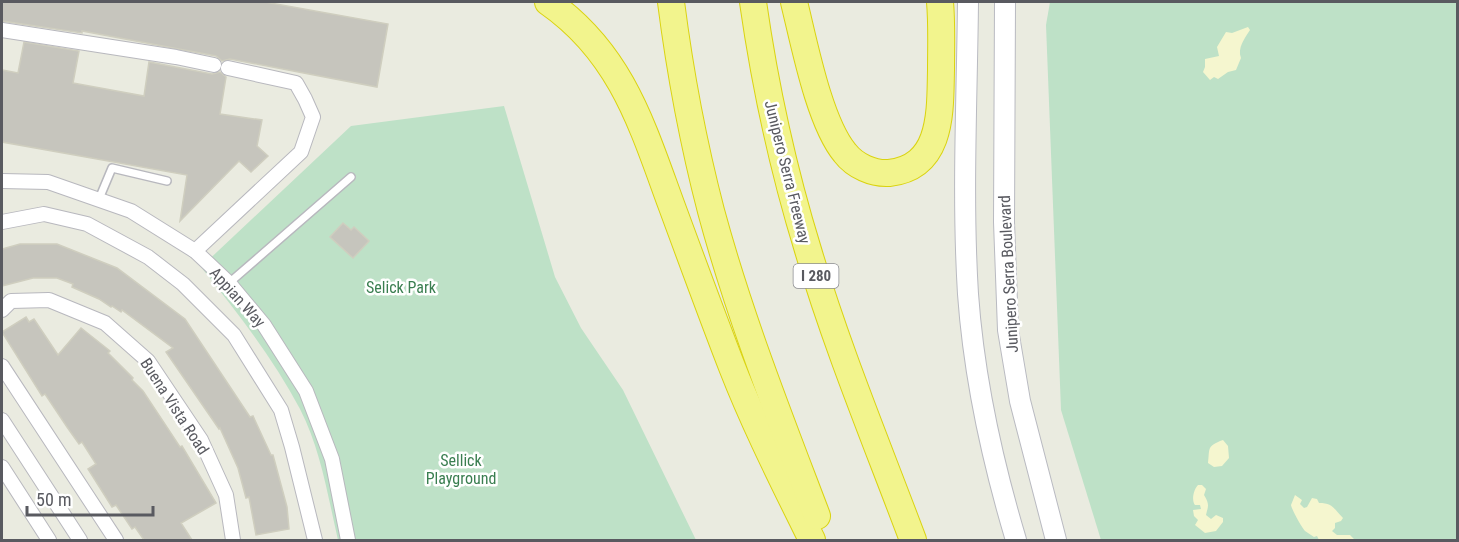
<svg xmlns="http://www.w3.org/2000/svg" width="1459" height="542" font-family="'Roboto Condensed',sans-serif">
<rect width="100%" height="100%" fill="#eaebe0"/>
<g fill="#bee1c7">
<path d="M1050 2H1457V540H1101L1061 410 1046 25Z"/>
<path d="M504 106 555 277 581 328 623 390 696 540H338C328 497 321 450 300 409 273 358 237 312 201 267L351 126Z"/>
</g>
<g fill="#f5f6cf">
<path d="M1248 27 1250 30C1245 38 1237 48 1241 58L1236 70 1228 72 1218 79 1214 77 1210 80 1203 72 1205 67V59L1219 56 1217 47 1226 32 1232 33Z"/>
<path d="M1223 440 1228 446 1229 458 1222 466 1214 467 1208 463C1210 449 1206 446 1223 440Z"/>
<path d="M1198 485H1202L1206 489 1204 495C1210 505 1208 506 1206 515L1211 519 1216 515 1223 518V522L1216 531 1205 533 1195 525 1198 520 1194 516 1193 510 1201 509 1200 505H1195C1191 500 1194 489 1198 485Z"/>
<path d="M1295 495 1302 500 1300 504 1304 508 1307 507 1312 498 1317 499 1319 503C1333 503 1334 509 1343 518L1341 521 1335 523V528L1332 531 1337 535H1350L1355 540H1319L1317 536 1314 537C1311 535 1308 533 1305 531 1302 528 1292 510 1291 505Z"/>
</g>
<g fill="#c6c5bd" stroke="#cfcebf" stroke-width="1.5">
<path d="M2 2H265L388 24 377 87 230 59 222 61 216 56 82 31V33L2 21Z"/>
<path d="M24 42 79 51 73 83 144 96 149 62 212 74 220 72 226 77 220 114 262 120 257 146 268 156 251 172 239 161 180 221 187 175 2 142V70L18 73Z"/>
<path d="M343 223 351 230 354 227 369 241 353 258 330 237Z"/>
<path d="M20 244H57L117 268 185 319 250 417 253 416 271 455H273L287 507 289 529 256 535 249 497 246 498 238 468 220 428 219 429 166 352 173 348 122 310 121 312 112 306 111 307 99 299 72 287 73 284 57 278H33L2 286V249Z"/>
<path d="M26 317 29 322 34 319 58 355 81 328 110 351 108 353 133 378 132 380 143 391 180 447 182 446 216 503 181 523 192 540H144L135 527 132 529 116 505 112 507 88 469 96 464 82 442 79 444 67 427 45 394 42 396 2 332Z"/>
</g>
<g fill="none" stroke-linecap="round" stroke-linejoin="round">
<defs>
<g id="service">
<path d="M99 199 112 168 167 181"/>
<path d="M229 283 351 177"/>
</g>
<g id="minor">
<path d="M2 30 176 57 214 65"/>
<path d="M2 181 48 182 131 211 195 251 229 283 264 325 306 391 332 459 348 540"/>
<path d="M2 222 44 214 87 224 148 257 183 284 234 335 281 410 292 447 315 540"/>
<path d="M195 251 301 152 313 117 305 99 296 83 228 68"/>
<path d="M2 310 11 301 49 300 105 323 148 361 201 440 226 495 233 540"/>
<path d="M2 366 116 540"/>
<path d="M2 420 80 540"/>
<path d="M2 467 49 540"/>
</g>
<g id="secondary">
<path d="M968 2C967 99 962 197 968 294 974 378 992 460 1016 540"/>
<path d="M1005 2 1004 222 1008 330 1020 401 1056 540"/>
</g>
<g id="motorway">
<path d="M548 2C621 53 642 125 671 204 691 258 711 313 732 367 755 426 784 483 812 540"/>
<path d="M671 2C680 72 693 142 711 211 739 315 779 416 817 516"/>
<path d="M753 2C765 86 783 169 808 250 837 348 877 444 913 540"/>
<path d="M794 2C804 42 819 122 845 153 855 166 873 174 889 173 943 167 940 111 941 70 941 47 942 24 940 2"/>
</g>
</defs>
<use href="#service" stroke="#b8b8be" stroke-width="10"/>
<use href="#minor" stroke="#b8b8be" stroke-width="16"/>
<use href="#secondary" stroke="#b9bac1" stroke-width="22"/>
<use href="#motorway" stroke="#dad310" stroke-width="28"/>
<use href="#service" stroke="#fff" stroke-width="7"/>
<use href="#minor" stroke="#fff" stroke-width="14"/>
<use href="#secondary" stroke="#fff" stroke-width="20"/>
<use href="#motorway" stroke="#f2f48d" stroke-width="26"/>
</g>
<g text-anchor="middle" stroke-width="5" stroke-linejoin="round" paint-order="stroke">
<rect fill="#fff" stroke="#8b8c90" stroke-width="1.5" x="793.5" y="264" width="45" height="24" rx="4.5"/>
<g font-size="15" font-weight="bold" fill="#595a60">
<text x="816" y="281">I 280</text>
</g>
<g font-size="16" fill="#595a60" stroke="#fff">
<text transform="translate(788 172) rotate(76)" y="6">Junipero Serra Freeway</text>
<text transform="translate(1008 274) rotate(-93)" y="6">Junipero Serra Boulevard</text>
<text transform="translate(238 297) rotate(48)" y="6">Appian Way</text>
<text transform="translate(175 406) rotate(57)" y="6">Buena Vista Road</text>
</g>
<g font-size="16" fill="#3a7e50" stroke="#fff">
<text x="401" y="293">Selick Park</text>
<text x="461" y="466">Sellick<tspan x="461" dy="18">Playground</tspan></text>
</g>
</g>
<rect width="1459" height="542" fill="none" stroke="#595a60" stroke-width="6"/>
<path d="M27 506v9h126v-9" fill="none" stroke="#595a60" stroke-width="3"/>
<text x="36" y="506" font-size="18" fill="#595a60" stroke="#ffffff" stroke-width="4.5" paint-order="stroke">50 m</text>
</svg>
